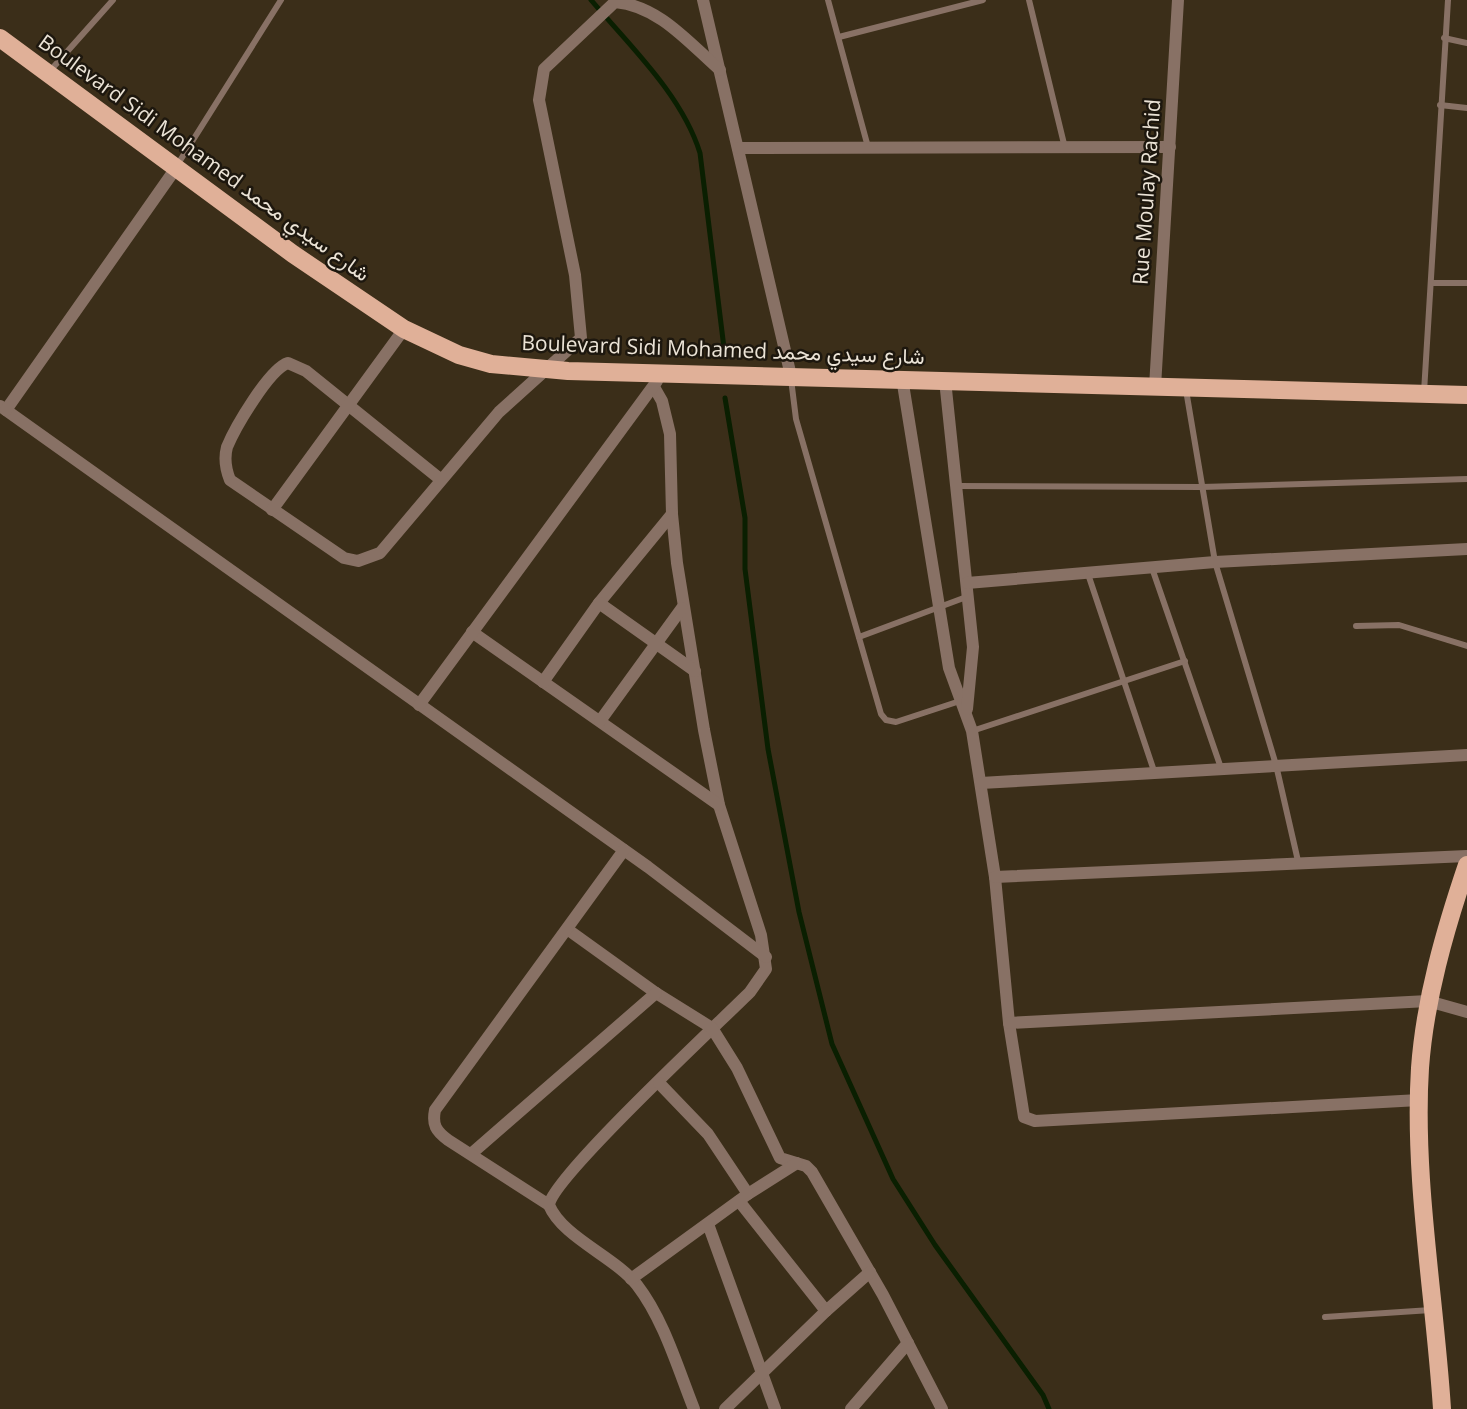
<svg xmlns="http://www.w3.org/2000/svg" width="1467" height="1409" font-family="'Open Sans',Vazirmatn,sans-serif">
<rect width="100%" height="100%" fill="#3b2e19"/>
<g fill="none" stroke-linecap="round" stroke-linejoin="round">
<g stroke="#0a1f01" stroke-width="5">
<path d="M591 0C630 46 682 95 700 153L724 348"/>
<path d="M725 398 745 518V569L768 749 799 912 832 1044 893 1179 935 1245 1043 1395 1049 1409"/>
</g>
<g stroke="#887165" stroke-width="6">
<path d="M828 0 868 147"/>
<path d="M1029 0 1065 148"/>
<path d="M839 37 983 0"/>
<path d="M1444 38 1467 43"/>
<path d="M49 72 113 0"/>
<path d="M1440 105 1467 108"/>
<path d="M176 167 281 0"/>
<path d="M1433 283H1467"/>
<path d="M791 379 796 419 881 714 886 720 896 722 960 701"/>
<path d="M1186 390 1215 562 1276 765 1298 861"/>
<path d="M1424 392 1448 0"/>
<path d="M957 486 1202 487 1467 479"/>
<path d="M1152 568 1221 768"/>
<path d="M1088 574 1154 771"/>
<path d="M1356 626 1399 625 1467 646"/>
<path d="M859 637 969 596"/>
<path d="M972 731 1185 661"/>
<path d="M1325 1317 1431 1310"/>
</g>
<g stroke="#887165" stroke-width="12">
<path d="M703 0 791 376"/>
<path d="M738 148 1170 147"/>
<path d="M902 378 949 668 972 731 995 877 1009 1023 1024 1117 1035 1121 1419 1100"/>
<path d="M945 380 973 647 967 709"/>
<path d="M654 387 662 401 670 434 672 514 677 563 704 730 719 805 761 935 766 969 750 992C719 1023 553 1177 549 1205 562 1237 615 1257 637 1285 664 1320 678 1369 694 1409"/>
<path d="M1155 387 1178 0"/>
<path d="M0 406 648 867 766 957"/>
<path d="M6 410 176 168"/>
<path d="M440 479 306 371 288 363C269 369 235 428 227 447 224 458 226 470 230 480L344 558 358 561 380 553 499 412 581 338 575 275 539 100 544 69 615 2C659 6 688 42 720 70"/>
<path d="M272 510 404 329"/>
<path d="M967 583 1215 562 1467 549"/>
<path d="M599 603 672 514"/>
<path d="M472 632 719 805"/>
<path d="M543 682 599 603 695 671"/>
<path d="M419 705 657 381"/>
<path d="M600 721 682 608"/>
<path d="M981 783 1467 755"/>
<path d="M995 877 1467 856"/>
<path d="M567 929 656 993 712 1028 737 1068 780 1158 806 1166 812 1172 883 1295 942 1409"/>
<path d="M1009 1023 1428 1001 1467 1012"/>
<path d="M471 1154 656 993"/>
<path d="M748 1194 797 1163"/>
<path d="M739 1201 826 1311 870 1272"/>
<path d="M549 1205 448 1140C436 1131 432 1125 435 1110L624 850"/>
<path d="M708 1224 775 1409"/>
<path d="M631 1279 748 1194 708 1134 659 1083"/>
<path d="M725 1409 826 1311"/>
<path d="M851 1409 908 1343"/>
</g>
<g stroke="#e0b098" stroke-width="18">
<path d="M0 38 293 254 404 329 459 355 491 364 568 371 1467 395"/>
<path d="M1442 1409C1435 1298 1413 1178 1420 1068 1425 999 1445 930 1467 865"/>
</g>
</g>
<g text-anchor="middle" stroke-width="5" stroke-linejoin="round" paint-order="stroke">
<g font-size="21" fill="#ebe3d6" stroke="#1d170e">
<text transform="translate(204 158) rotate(36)" y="7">Boulevard Sidi Mohamed شارع سيدي محمد</text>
<text transform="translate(1147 192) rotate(-86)" y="7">Rue Moulay Rachid</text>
<text transform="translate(723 350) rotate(2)" y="7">Boulevard Sidi Mohamed شارع سيدي محمد</text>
</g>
</g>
</svg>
